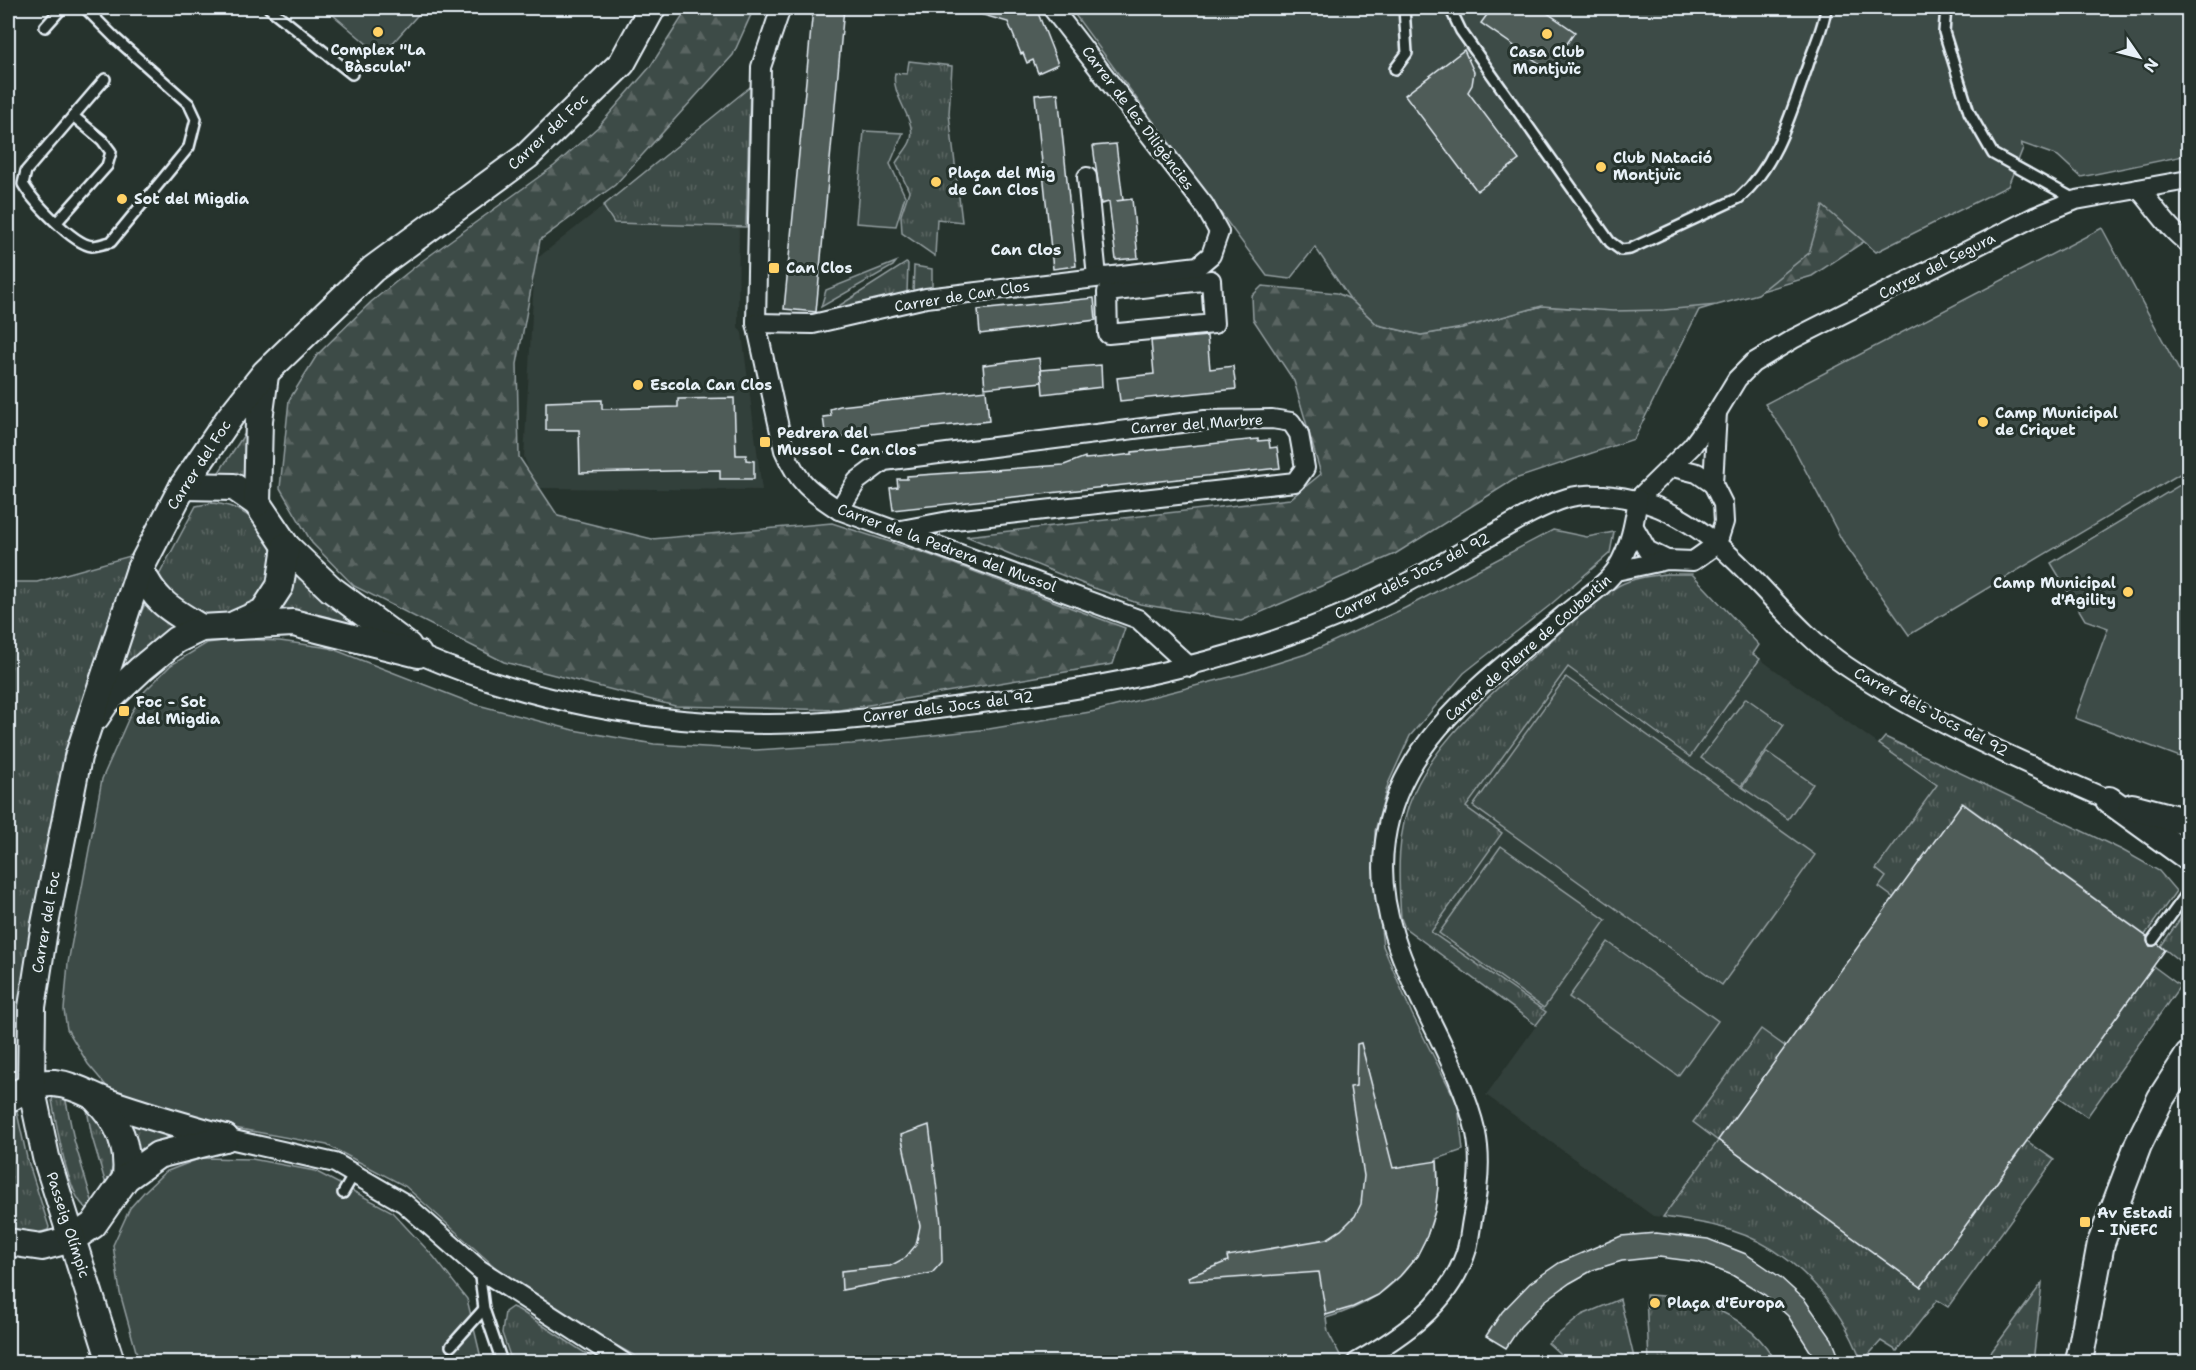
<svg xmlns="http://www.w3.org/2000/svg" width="2196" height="1370" font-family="'Shantell Sans',sans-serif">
<defs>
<pattern id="grass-tufts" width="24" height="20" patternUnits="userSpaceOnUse" patternTransform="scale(1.5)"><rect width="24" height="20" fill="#3e4b47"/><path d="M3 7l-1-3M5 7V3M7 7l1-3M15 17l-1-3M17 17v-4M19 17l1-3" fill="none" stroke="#5a6562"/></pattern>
<pattern id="forest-firs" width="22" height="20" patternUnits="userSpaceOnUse" patternTransform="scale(1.5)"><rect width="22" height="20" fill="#3e4b47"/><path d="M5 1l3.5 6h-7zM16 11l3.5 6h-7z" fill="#5a6562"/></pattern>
</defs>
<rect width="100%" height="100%" fill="#26332d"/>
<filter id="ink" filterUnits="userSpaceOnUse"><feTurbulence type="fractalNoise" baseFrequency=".0167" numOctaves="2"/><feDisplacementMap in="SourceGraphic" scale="12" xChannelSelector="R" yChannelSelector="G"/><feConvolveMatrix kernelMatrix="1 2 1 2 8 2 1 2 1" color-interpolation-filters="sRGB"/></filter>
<g filter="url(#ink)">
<g fill="#333f3a">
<path d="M603 206 613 223 739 228 738 327 742 333 762 490 536 488 524 457 535 260Z"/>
<path d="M1760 659 2165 950 1921 1287 1718 1141 1663 1217 1653 1216 1486 1095 1546 1012 1431 932 1501 833 1466 807 1568 666 1690 757Z"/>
</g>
<g fill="url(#grass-tufts)" stroke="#939ea0" stroke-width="1.5">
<path d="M909 61 952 66 949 114 962 222 937 219 935 256 902 233 901 215 909 191 896 163C900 156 907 149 910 142 919 122 890 96 895 73L907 74Z"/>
<path d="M750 87 746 227 614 223 603 206Z"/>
<path d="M896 262 893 266 821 307 826 290Z"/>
<path d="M906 263 908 264 907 293 831 311Z"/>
<path d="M914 266 932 269V287L913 292Z"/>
<path d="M254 420 251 488 215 478Z"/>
<path d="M212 503C266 506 296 569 252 606 243 613 224 616 213 620L174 603 158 577 196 506Z"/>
<path d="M148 551 84 734 31 1086 8 1099V582H37Z"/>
<path d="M291 564 370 628 270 613Z"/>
<path d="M1666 574H1692L1759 645 1753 654 1760 659 1690 757 1568 667 1466 807 1502 833 1431 932 1546 1012 1536 1025 1405 928 1401 918C1398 875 1396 832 1414 792 1441 732 1506 681 1554 638 1574 620 1595 600 1618 586 1633 578 1650 576 1666 574Z"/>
<path d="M147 600 181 630 116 680 129 638Z"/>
<path d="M1885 737 2122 850 2159 871 2176 891 2145 935 1963 803 1894 898 1879 887 1886 877 1876 869 1937 785 1879 744Z"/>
<path d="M2187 909 2188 913V968L2161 946Z"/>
<path d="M2153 966 2180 986 2087 1117 2059 1097Z"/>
<path d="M1761 1029 1786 1047 1718 1140 1921 1287 2027 1141 2054 1160 1948 1307 1937 1300 1897 1351 1881 1341 1862 1362C1840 1303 1793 1249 1730 1230 1709 1223 1685 1220 1663 1217L1718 1141 1693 1122Z"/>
<path d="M65 1096 74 1140 93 1204 87 1208C68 1200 56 1121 52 1100L53 1097Z"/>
<path d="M86 1104 109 1128 115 1158 107 1188 92 1137Z"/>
<path d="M16 1108 27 1158 49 1227 48 1230 35 1234 8 1231V1112Z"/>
<path d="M126 1120 186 1136 134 1161Z"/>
<path d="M2042 1283 2033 1362H1984Z"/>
<path d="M1646 1295C1697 1296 1750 1315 1776 1362H1649Z"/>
<path d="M1620 1299 1635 1362H1569L1548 1343 1582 1315Z"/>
<path d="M512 1307 519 1310 599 1362H512L502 1333 505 1312Z"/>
</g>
<g fill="url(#forest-firs)" stroke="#939ea0" stroke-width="1.5">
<path d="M688 8H754L733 55 615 185 540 240 517 364 519 457 558 516 652 539 832 523 930 555 1125 628 1113 664 839 710 675 706 504 662 354 586 312 543 280 488 289 400 317 355 371 302 422 261 554 166 598 127 650 67Z"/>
<path d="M1789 175 1877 233 1812 276 1699 310 1634 439 1515 479 1395 554 1241 621 1140 604 1091 587 966 536 1290 499 1321 474 1294 381 1253 319 1252 296 1262 286 1337 293 1350 299 1378 325 1421 335 1462 328 1542 306 1584 309Z"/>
</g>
<g fill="#3e4b47" stroke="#939ea0" stroke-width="1.5">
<path d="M325 8H424L381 56Z"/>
<path d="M1070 8H2188V155L2081 177 2058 156 2021 143 2023 148 2008 186 1876 252 1823 206 1809 253 1758 294 1717 305 1664 310 1613 311 1542 306 1462 328 1421 335 1378 325 1350 299 1315 247 1290 279 1267 276Z"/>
<path d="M864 131 903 133 890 164 905 196 896 226 856 223Z"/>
<path d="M2102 228 2188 387V469L1909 635 1842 540 1790 441 1765 404Z"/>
<path d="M2188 480V760L2075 718 2108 628 2085 620 2051 563Z"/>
<path d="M1553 530 1587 537 1614 532 1610 553 1549 606 1464 673 1410 736 1388 784 1375 831V876L1383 946 1412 1014 1458 1105 1463 1150 1437 1159C1445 1239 1402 1297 1326 1318L1328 1332 1342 1359 1335 1362H646L574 1322 505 1276 405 1186 327 1145 197 1121 157 1108 108 1088 88 1064 67 1029 64 1010 68 963 102 779 131 713 145 691 171 665 207 643 239 639 280 641 330 648 474 704 573 730 654 744 756 750 852 744 989 729 1096 711 1246 673 1306 654 1405 608Z"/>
<path d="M1566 677 1815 855 1722 985 1473 806Z"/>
<path d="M1746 698 1784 725 1741 786 1701 758Z"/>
<path d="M1767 752 1813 784 1788 819 1742 787Z"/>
<path d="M1501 846 1606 920 1544 1008 1439 933Z"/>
<path d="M1608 942 1718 1021 1678 1076 1569 997Z"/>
<path d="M201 1158 252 1159 315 1171 391 1211 434 1257 467 1299 482 1362H139L120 1293 113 1245 130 1208 144 1192 165 1172Z"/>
</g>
<g fill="#505c59" stroke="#e8f1f8" stroke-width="1.5">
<path d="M813 8H844L816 312 784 309Z"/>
<path d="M974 8H1036L1058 64 1038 73 1033 60 1027 63 1023 53 1021 54 1008 22 973 12Z"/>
<path d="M1492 8H1540L1575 32 1549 70 1481 23Z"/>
<path d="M1464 50 1474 72 1472 85 1468 92 1519 160 1477 191 1405 95Z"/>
<path d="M1058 93 1076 266 1053 269 1035 95Z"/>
<path d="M1116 144 1123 200 1116 201 1132 199 1138 258 1116 260 1109 202 1101 204 1093 146Z"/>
<path d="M1094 298 1096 320 980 334 978 310Z"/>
<path d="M1207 336 1210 369 1233 366 1236 389 1120 401 1117 378 1154 374 1151 341Z"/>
<path d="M1039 358 1042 382 985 388 983 365Z"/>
<path d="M1101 365 1102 387 1043 394 1041 370Z"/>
<path d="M986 390 989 421 826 439 823 417 831 416 830 409 840 406Z"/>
<path d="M734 398 736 455H746V460L754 461V479H720V470L580 473 579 430H546V402L602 400V409L678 407V399Z"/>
<path d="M1258 439V441L1269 440 1270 448 1277 447 1280 468 893 510 890 488 898 487 897 479H907V476L1064 465 1085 457V459L1108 457 1132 454V452Z"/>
<path d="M1962 803 2147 937 2150 946 2158 944 2165 950 1921 1287 1718 1140Z"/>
<path d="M1361 1043 1393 1168 1437 1161 1438 1187 1435 1211 1427 1236 1417 1256 1400 1276 1378 1295 1353 1307 1326 1315 1319 1272 1189 1281 1188 1277 1228 1261 1227 1256 1327 1239 1341 1230 1355 1216 1361 1204 1364 1176 1350 1087 1356 1086 1357 1044Z"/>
<path d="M929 1125 941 1223 942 1262 932 1273 842 1290 841 1271 890 1266 905 1258 916 1245 920 1226 901 1135Z"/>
<path d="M1656 1233 1708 1239 1746 1254 1780 1277 1805 1300 1832 1339 1841 1362H1817L1788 1316 1765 1295 1732 1275 1698 1262 1659 1257 1622 1261 1593 1270 1570 1283 1545 1301 1520 1327 1506 1348 1486 1336 1502 1312 1530 1283 1559 1263 1621 1236Z"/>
</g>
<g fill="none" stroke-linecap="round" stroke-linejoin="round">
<defs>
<g id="lane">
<path d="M85 8 115 38 189 104 196 119 189 147 111 242C105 243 98 246 92 246 73 244 32 200 23 184L26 171 105 79"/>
<path d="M269 8 352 74"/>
<path d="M1450 8 1461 31 1610 242 1621 250 1630 249 1739 198C1778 164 1791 112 1808 65 1814 46 1824 27 1826 8"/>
<path d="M1946 8 1944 32 1969 112 1993 154 2076 200"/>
<path d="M45 27 62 8"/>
<path d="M1395 69 1407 53 1404 8"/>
<path d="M57 222 107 166 111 152 102 140 73 116"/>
<path d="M2153 940 2188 892"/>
<path d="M343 1193 354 1174"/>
<path d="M479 1269 484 1309 502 1362"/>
<path d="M451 1346 484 1309"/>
</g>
<g id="street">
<path d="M781 8 761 67 756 323 784 450C798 483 810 491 839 510L1138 619 1190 667"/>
<path d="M1087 177 1097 277"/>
<path d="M2139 189C2156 208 2168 229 2188 243"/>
<path d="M1211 280 1214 324 1108 334 1107 292Z"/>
<path d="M756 323 813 324 926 298 1198 266 1211 255 1219 232 1204 205 1052 8"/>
<path d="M1673 467 1697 473 1713 484"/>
<path d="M1638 499 1692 446 1717 412 1737 379 1753 363 1793 339 2034 217 2076 200 2188 180"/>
<path d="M839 510 857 481 884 461 1205 420 1272 419 1291 422 1299 434 1305 468 1295 482 954 520 896 531"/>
<path d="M1634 527 1647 550 1667 560"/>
<path d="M1717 544 1724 522 1723 504 1713 484 1717 412"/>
<path d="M1616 571 1667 560 1693 561 1717 544"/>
<path d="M418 654C527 701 650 724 769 724 842 724 916 712 989 702 1118 685 1244 660 1363 605 1407 585 1450 558 1492 535 1516 521 1541 506 1567 498 1580 494 1599 494 1613 496 1721 508 1764 610 1846 666 1927 721 2020 761 2109 800"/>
<path d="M225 1138 335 1163 404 1203 479 1269 623 1362"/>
<path d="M1357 1362C1402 1336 1447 1306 1465 1255 1469 1245 1470 1231 1472 1220 1478 1192 1482 1162 1476 1133 1453 1033 1369 949 1385 841 1399 738 1490 678 1563 616 1578 603 1608 584 1617 568 1630 547 1634 524 1638 499"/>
</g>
<g id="secondary">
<path d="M183 486 234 487 257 503 286 546 331 589 408 646"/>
<path d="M257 503 259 420 265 375"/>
<path d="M140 569C156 603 170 609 201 628"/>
<path d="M236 624 263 612 280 586 286 546"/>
<path d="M96 717 106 702 141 669 176 640 201 628 293 623 418 654"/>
<path d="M2109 800 2188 857"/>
<path d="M2132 807 2188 822"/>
<path d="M8 1099C23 1090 36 1082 54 1083 75 1085 91 1096 110 1103 148 1116 186 1127 225 1138"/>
<path d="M96 1099C119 1122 129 1145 126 1178"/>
<path d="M8 1242 42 1247 72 1239 93 1225 126 1178 158 1155 225 1138"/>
<path d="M111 1362 46 1157 31 1086 32 1007 45 924 78 757 140 569 183 486 230 417 265 373 373 269 527 156 622 63 652 8"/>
<path d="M2079 1362 2101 1243 2138 1145 2161 1098 2188 1056"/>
</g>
</defs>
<use href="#lane" stroke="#e8f1f8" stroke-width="14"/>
<use href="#street" stroke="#e8f1f8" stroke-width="22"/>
<use href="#secondary" stroke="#e8f1f8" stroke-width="30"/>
<use href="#lane" stroke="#26332d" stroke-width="9"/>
<use href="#street" stroke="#26332d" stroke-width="18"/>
<use href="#secondary" stroke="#26332d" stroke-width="26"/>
</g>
</g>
<g fill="#ffd166" stroke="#26332d" stroke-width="2">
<circle cx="378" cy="32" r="6"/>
<circle cx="1547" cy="34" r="6"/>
<circle cx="1601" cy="167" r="6"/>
<circle cx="936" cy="182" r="6"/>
<circle cx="122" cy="199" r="6"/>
<rect x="768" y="262" width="12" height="12" rx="3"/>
<circle cx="638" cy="385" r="6"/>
<circle cx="1983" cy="422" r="6"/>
<rect x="759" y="436" width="12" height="12" rx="3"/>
<circle cx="2128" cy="592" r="6"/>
<rect x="118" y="705" width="12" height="12" rx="3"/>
<rect x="2079" y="1216" width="12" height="12" rx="3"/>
<circle cx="1655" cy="1303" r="6"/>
</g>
<g text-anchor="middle" stroke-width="6" stroke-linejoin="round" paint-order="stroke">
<g font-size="15" font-weight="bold" fill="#e8f1f8" stroke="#26332d" text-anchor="start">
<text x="378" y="55" text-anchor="middle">Complex "La<tspan x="378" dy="17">Bàscula"</tspan></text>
<text x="1547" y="57" text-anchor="middle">Casa Club<tspan x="1547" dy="17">Montjuïc</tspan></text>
<text x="1613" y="163">Club Natació<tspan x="1613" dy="17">Montjuïc</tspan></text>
<text x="948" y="178">Plaça del Mig<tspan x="948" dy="17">de Can Clos</tspan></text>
<text x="134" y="204">Sot del Migdia</text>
<text x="786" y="273">Can Clos</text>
<text x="650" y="390">Escola Can Clos</text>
<text x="1995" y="418">Camp Municipal<tspan x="1995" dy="17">de Criquet</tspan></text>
<text x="777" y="438">Pedrera del<tspan x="777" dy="17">Mussol - Can Clos</tspan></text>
<text x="2116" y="588" text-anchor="end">Camp Municipal<tspan x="2116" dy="17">d'Agility</tspan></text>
<text x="136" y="707">Foc - Sot<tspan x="136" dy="17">del Migdia</tspan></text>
<text x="2097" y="1218">Av Estadi<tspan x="2097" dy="17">- INEFC</tspan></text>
<text x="1667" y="1308">Plaça d'Europa</text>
</g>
<g font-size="15" fill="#e8f1f8" stroke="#26332d">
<text transform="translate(1138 118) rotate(53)" y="5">Carrer de les Diligències</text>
<text transform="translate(548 132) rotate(-43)" y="5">Carrer del Foc</text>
<text transform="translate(1937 266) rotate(-27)" y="5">Carrer del Segura</text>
<text transform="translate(962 296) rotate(-9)" y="5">Carrer de Can Clos</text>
<text transform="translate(1197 424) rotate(-4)" y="5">Carrer del Marbre</text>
<text transform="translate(199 465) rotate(-57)" y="5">Carrer del Foc</text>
<text transform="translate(947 548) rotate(20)" y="5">Carrer de la Pedrera del Mussol</text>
<text transform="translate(1412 576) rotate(-27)" y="5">Carrer dels Jocs del 92</text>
<text transform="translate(1528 648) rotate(-41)" y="5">Carrer de Pierre de Coubertin</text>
<text transform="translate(948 707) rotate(-7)" y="5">Carrer dels Jocs del 92</text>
<text transform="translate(1931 712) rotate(28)" y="5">Carrer dels Jocs del 92</text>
<text transform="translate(46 922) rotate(-80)" y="5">Carrer del Foc</text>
<text transform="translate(68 1225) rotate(72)" y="5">Passeig Olímpic</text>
</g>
<g font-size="16" font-weight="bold" fill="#e8f1f8" stroke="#26332d">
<text x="1026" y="255">Can Clos</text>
</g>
</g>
<rect width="2196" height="1370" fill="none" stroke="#26332d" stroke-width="30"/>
<rect x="15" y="15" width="2166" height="1340" fill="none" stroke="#e8f1f8" stroke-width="2" filter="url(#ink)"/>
<g transform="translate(2139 57) rotate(125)" stroke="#26332d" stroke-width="4.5" paint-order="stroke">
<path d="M0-4.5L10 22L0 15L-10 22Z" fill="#e8f1f8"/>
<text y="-9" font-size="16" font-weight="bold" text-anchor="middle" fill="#e8f1f8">N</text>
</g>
</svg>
